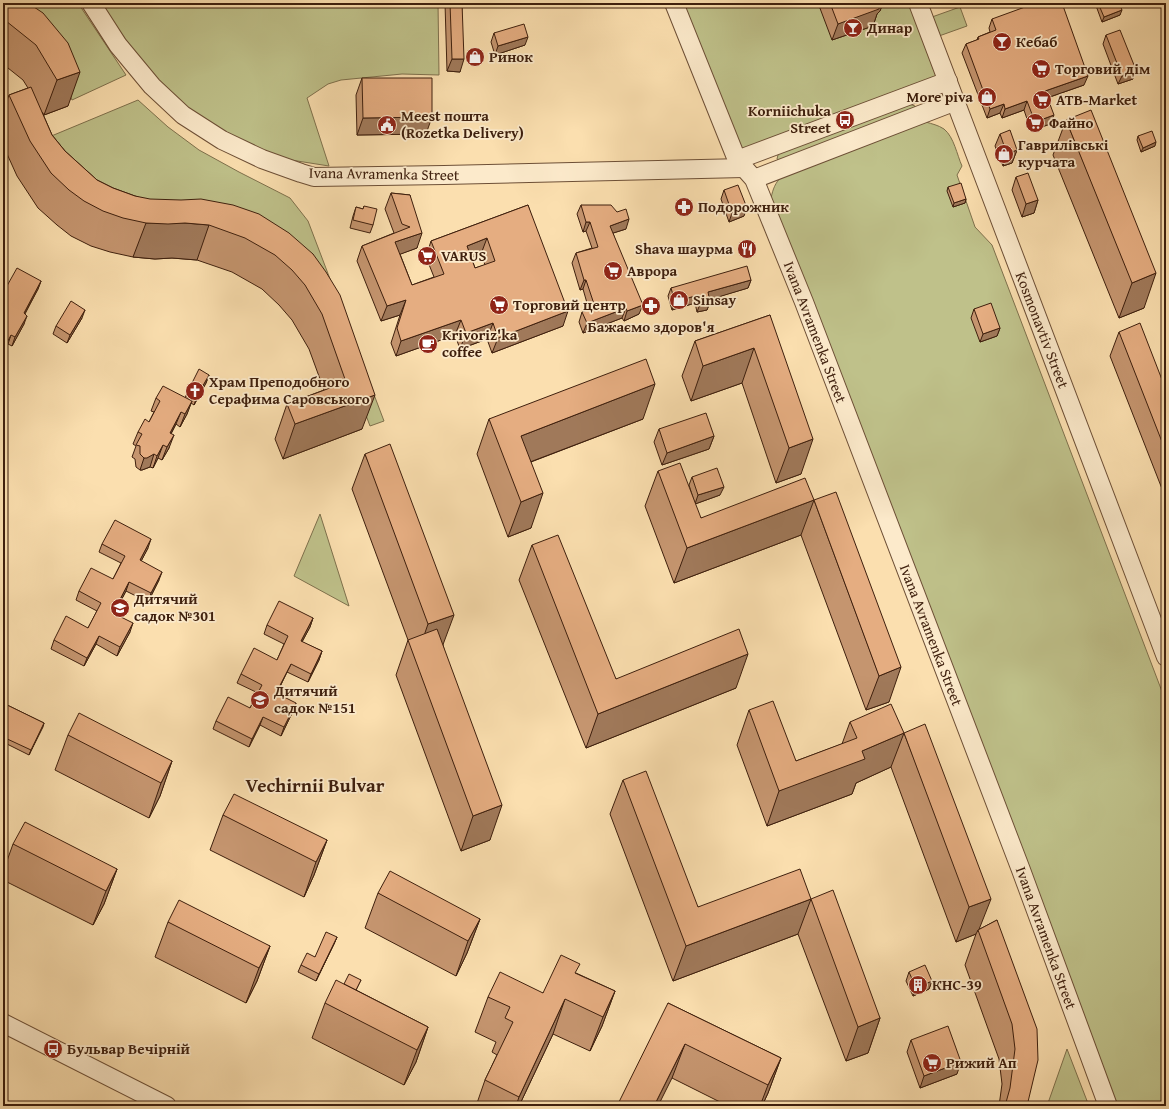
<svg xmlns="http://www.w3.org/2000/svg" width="1169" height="1109" font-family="'Gentium Book Plus',serif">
<rect width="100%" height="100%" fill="#fbdfaf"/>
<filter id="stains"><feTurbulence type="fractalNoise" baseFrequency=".005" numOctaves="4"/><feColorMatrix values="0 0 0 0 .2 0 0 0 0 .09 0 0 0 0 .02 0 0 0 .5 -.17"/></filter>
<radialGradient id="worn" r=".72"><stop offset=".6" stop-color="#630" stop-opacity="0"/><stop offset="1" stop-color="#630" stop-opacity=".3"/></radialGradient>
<g fill="#bfc18a" stroke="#7e704c">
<path d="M3 3H78L126 75 72 100 60 74Z"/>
<path d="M95 3H438L439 75 402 74 341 80 328 84 307 98 329 166 291 160 259 151 220 134 153 82Z"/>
<path d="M674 3H918L948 81 737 160Z"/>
<path d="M960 7 967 26 939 36 932 17Z"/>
<path d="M138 100 168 127 199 150 239 172 290 198 308 221 384 421 370 426 331 322 164 223 37 142Z"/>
<path d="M908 104 912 105 915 106 914 110 780 161 777 159 778 155 780 152Z"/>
<path d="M926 122C932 124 938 125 944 129 954 137 957 155 962 166L957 175 975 227 992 245 1166 702V1106H1114L771 198C773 189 775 183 782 176Z"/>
<path d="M320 514 349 606 294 576Z"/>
<path d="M1067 1049 1089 1106H1047Z"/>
</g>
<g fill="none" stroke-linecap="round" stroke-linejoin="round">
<defs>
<g id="minor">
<path d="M91 3 118 45 152 86 183 115 222 140 262 159 301 173 314 177 444 175 744 168"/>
<path d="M674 3 737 160 754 179 804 302 1021 870 1108 1106"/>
<path d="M918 3 1166 657"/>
<path d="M737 160 948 81"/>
<path d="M754 179 956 101"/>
<path d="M3 1023 167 1106"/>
</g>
</defs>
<use href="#minor" stroke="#6d4f36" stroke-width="20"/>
<use href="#minor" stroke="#fceacb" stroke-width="18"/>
</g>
<g fill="#c5956f" stroke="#3e1f0d" fill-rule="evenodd">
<path d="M3 3H28L68 106 44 115 42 112 52 135 65 151 97 180 113 188 135 196 313 254 362 429 283 459 275 439 287 404 324 390 309 349 292 320 279 305 262 289 232 272 197 260 172 258 155 259 133 257 110 252 91 246 71 236 57 225 38 208 17 176 3 145V111L9 95 28 88 23 80 3 64Z"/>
<path d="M445 3H462L460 72 447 71Z"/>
<path d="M818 3H883L880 11 877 14 873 26 832 40Z"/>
<path d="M1095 3H1119L1120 15 1102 22Z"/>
<path d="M992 19 1084 85 1047 98 1050 124 1031 131 1024 110 1002 118 1000 113 987 118 962 53 966 44 977 40 978 37 990 32 989 28Z"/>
<path d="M494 33 525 45 495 55 491 42Z"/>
<path d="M1106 35 1133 79 1118 84 1103 44Z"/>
<path d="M362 78 426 134 357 135 356 95Z"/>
<path d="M1066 120 1144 308 1119 318 1053 155Z"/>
<path d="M1166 128V138L1164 133Z"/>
<path d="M1000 134 1017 150 1012 163 1003 166 995 146Z"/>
<path d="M1138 136 1155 146 1141 152 1137 140Z"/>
<path d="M1016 177 1038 200 1034 213 1022 217 1012 190Z"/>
<path d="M948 187 966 199 965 203 953 207 947 191Z"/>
<path d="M724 190 744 216 729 222 721 199Z"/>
<path d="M391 193 410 195 417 248 400 254 412 285 434 277 426 257 431 241 528 205 563 326 492 353 487 339 460 349 455 335 396 356 391 343 400 315 381 321 357 261 362 246 394 233 385 209ZM481 254 485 265 475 268 471 257Z"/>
<path d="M581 205 626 229 613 233 639 314 624 321 622 318 583 333 579 322 582 312 589 310 583 289 580 290 572 263 576 253 592 248 586 231 583 232 577 214Z"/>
<path d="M364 206 373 225 370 233 350 228 353 216 356 207 363 209Z"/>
<path d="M751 280 748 288 710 299V302L707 310 697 312 695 303 672 310 668 296 671 288Z"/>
<path d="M41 281 38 289 25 314 24 324 12 346 8 344 3 293Z"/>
<path d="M974 309 1000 328 997 336 980 342 971 318Z"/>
<path d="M770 315 801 474 776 483 742 383 691 401 682 376 695 341Z"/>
<path d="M82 318 67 343 53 334 56 326Z"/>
<path d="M1119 332 1166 390V499L1110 356Z"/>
<path d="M209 375 206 383 194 405 191 403 187 414 180 427 176 424 171 434 169 448 162 460 158 458 153 468 150 467 142 470H140L136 467 135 459 132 457 136 446 133 444 138 432 149 422 154 412 151 411 156 398H185L188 391Z"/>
<path d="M489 419H643L531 462V528L508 537 477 454Z"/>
<path d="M659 429 714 436 709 449 662 465 654 442Z"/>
<path d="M365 454 443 645 490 840 461 851 396 675 408 640 352 489Z"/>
<path d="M658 471 701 518 814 500 889 702 866 710 801 535 674 583 645 506Z"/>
<path d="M692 477 720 495 695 504 689 485Z"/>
<path d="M102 544 148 548 141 561 159 580 148 602 126 591 114 614 130 632 117 656 96 644 84 666 51 649 54 640 88 628 97 611 76 600 79 591 113 579 121 563 99 552Z"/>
<path d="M532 545 616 679 736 688 586 748 519 580Z"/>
<path d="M313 618 310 627 302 642 322 651 319 660 308 682 287 672 277 693 293 711 281 736 260 725 249 747 213 729 216 721 250 708 258 693 237 683 241 674 277 660 284 644 264 634 267 625Z"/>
<path d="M3 703 44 723 29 755 3 742Z"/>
<path d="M749 710 796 761 842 744 850 722 904 733 980 929 997 920 1027 1106H999L1002 1084 999 1059 965 965 976 934 956 942 891 767 856 783 852 794 767 826 737 745Z"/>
<path d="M68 735 172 761 160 796 149 818 55 770Z"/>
<path d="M623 780 698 907 811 899 880 1018 868 1053 846 1061 798 934 673 981 610 814Z"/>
<path d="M223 815 327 840 314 875 304 897 210 850Z"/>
<path d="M13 844 117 869 104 904 93 925 3 880V872Z"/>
<path d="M378 893 480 919 467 953 456 976 365 928Z"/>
<path d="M168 922 270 946 257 981 246 1003 155 957Z"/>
<path d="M337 937 334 944 316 981 298 972 301 965 315 957Z"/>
<path d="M909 972 932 981 929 989 913 996 906 981Z"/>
<path d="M576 973 615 991 602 1026 590 1051 553 1034 519 1106H476L485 1080 497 1055 492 1052 496 1042 475 1032 488 997 543 993Z"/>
<path d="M361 980 356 990 428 1027 416 1062 404 1085 312 1038 325 1003 344 984Z"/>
<path d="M668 1003 781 1058 768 1093 762 1106H728L672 1078Z"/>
<path d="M911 1040 957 1074 920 1088 907 1052Z"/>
</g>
<g fill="#a0795a" stroke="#3e1f0d">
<path d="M879 3H883L880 11 877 14 873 26 832 40 838 24Z"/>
<path d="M1122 10 1120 15 1102 22 1104 17Z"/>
<path d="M528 37 525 45 495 55 498 46Z"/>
<path d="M452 59H464L460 72 447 71Z"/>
<path d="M1136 70 1133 79 1118 84 1122 76Z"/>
<path d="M80 72 68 106 44 115 57 80Z"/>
<path d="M1088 76 1084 85 1041 100 1045 91Z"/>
<path d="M1027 101 1024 110 1002 118 1005 109Z"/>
<path d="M1004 104 1000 113 987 118 990 109Z"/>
<path d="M1054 115 1050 124 1031 131 1035 122Z"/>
<path d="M432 117 426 134 357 135 363 118Z"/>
<path d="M1156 142 1155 146 1141 152 1143 148Z"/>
<path d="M1017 150 1012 163 1003 166 1007 154Z"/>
<path d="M966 199 965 203 953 207 954 203Z"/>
<path d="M1038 200 1034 213 1022 217 1026 204Z"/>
<path d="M747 208 744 216 729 222 732 213Z"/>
<path d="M629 219 626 229 607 235 610 226Z"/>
<path d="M586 222H590L586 231 583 232Z"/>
<path d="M146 223H185L209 225 197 260 172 258 155 259 133 257Z"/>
<path d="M422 233 417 248 390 258 395 242Z"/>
<path d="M487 238 481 254 462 261 467 246Z"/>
<path d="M1156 273 1144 308 1119 318 1132 283Z"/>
<path d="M584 280H586L583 289 580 290Z"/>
<path d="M751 280 748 288 705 301 708 292Z"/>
<path d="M41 281 38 289 20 322 24 313Z"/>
<path d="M698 295 695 303 672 310 675 302Z"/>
<path d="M406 300 400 315 381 321 387 306Z"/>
<path d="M710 302 707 310 697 312 700 304Z"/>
<path d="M643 305 639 314 624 321 627 311Z"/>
<path d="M626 308 622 318 583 333 587 323Z"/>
<path d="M85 310 82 318 67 343 70 335Z"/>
<path d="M568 311 563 326 492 353 498 338Z"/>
<path d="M27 316 24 324 12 346 15 337Z"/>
<path d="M461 320 455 335 396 356 401 341Z"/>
<path d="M493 323 487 339 460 349 466 333Z"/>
<path d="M1000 328 997 336 980 342 983 334Z"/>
<path d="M11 335 8 344 3 353V350Z"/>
<path d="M754 348 742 383 691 401 703 366Z"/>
<path d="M209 375 206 383 194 405 197 396Z"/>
<path d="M655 384 643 419 509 470 521 436Z"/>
<path d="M375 395 362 429 283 459 295 424Z"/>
<path d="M192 401 187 414 180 427 185 414Z"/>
<path d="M181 412 176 424 165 445 170 433Z"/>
<path d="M174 435 169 448 162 460 167 447Z"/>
<path d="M714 436 709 449 662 465 667 453Z"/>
<path d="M813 439 801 474 776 483 789 448Z"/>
<path d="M163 445 158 458 153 468 157 456Z"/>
<path d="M154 454 150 467 142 470H140L144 458Z"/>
<path d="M724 487 720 495 695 504 698 495Z"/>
<path d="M543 493 531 528 508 537 521 502Z"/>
<path d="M814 500 801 535 674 583 687 548Z"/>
<path d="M151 539 148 548 137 569 140 560Z"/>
<path d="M162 572 159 580 148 602 151 593Z"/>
<path d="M129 582 126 591 110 621 113 613Z"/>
<path d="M454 615 441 650 416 659 428 624Z"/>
<path d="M313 618 310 627 298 649 301 641Z"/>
<path d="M133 623 130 632 117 656 120 647Z"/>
<path d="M99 636 96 644 84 666 87 658Z"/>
<path d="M322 651 319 660 308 682 311 674Z"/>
<path d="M748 654 736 688 586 748 598 714Z"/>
<path d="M291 664 287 672 273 701 276 693Z"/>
<path d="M901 667 889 702 866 710 879 676Z"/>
<path d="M296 703 293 711 281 736 284 727Z"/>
<path d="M263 717 260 725 249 747 252 739Z"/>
<path d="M44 723 43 727 29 755 31 750Z"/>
<path d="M904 733 891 767 856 783 852 794 767 826 779 791 862 751Z"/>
<path d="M172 761 160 796 149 818 161 783Z"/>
<path d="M502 805 490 840 461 851 473 816Z"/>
<path d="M327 840 314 875 304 897 316 862Z"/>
<path d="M117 869 104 904 93 925 106 891Z"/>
<path d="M811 899 798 934 673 981 686 946Z"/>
<path d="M991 899 978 932V930L976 934 956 942 969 907Z"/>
<path d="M480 919 467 953 456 976 468 941Z"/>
<path d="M337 937 334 944 316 981 319 974Z"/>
<path d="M270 946 257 981 246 1003 259 968Z"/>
<path d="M932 981 929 989 913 996 916 988Z"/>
<path d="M615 991 602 1026 590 1051 603 1017Z"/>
<path d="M565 999 553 1034 519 1106H516L519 1097Z"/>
<path d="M880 1018 868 1053 846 1061 858 1027Z"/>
<path d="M428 1027 416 1062 404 1085 417 1050Z"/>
<path d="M685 1044 672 1078 658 1106H654Z"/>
<path d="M781 1058 768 1093 762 1106H760L768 1085Z"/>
<path d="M961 1062 957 1074 920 1088 924 1076Z"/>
</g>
<g fill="#e5ad81" stroke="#3e1f0d" fill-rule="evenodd">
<path d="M3 3H28L43 13 68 43 80 72 57 80 36 45 6 21 3 20Z"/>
<path d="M450 3H462L464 59H452Z"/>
<path d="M830 3H879V9L838 24Z"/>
<path d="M1036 3H1062L1088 76 1045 91 1054 115 1035 122 1027 101 1005 109 1004 104 990 109 966 44 979 39 978 37 996 30 992 19Z"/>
<path d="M1098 3H1119L1122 10 1104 17Z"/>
<path d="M524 24 528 37 498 46 494 33Z"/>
<path d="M1120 30 1136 70 1122 76 1106 35Z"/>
<path d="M362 78H432V117L363 118Z"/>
<path d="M31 87 52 135 65 151 97 180 113 188 135 196 150 199 181 200 201 199 233 205 259 214 289 233 313 254 326 272 340 295 375 395 295 424 287 404 346 382 322 314 305 285 292 270 275 255 245 238 209 225 185 223 168 224 146 223 123 218 103 211 84 201 69 190 51 173 30 141 9 95Z"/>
<path d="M1091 110 1156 273 1132 283 1066 120Z"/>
<path d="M1010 130 1017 150 1007 154 1000 134Z"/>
<path d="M1152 131 1156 142 1143 148 1138 136Z"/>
<path d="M1028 173 1038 200 1026 204 1016 177Z"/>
<path d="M961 183 966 199 954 203 948 187Z"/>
<path d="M738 185 747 208 732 213 724 190Z"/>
<path d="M391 193 410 195 422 233 395 242 412 285 444 274 431 241 528 205 568 311 498 338 493 323 466 333 461 320 401 341 397 328 406 300 387 306 362 246 410 227 402 224ZM487 238 495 261 475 268 467 246Z"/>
<path d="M581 205H611L617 212 626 209 629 219 610 226 643 305 627 311 626 308 587 323 582 312 595 307 586 280H584L576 253 598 247 590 222H586Z"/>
<path d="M364 206 377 209 373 225 353 220 356 207 363 209Z"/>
<path d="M747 266 751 280 708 292 710 302 700 304 698 295 675 302 671 288Z"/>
<path d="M17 268 41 281 24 313 27 316 15 337 11 335 3 350V293Z"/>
<path d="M71 301 85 310 70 335 56 326Z"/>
<path d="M991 303 1000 328 983 334 974 309Z"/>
<path d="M770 315 813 439 789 448 754 348 703 366 695 341Z"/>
<path d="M1140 323 1166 390V452L1119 332Z"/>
<path d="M646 359 655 384 521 436 543 493 521 502 489 419Z"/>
<path d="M199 369 209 375 197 396 188 391Z"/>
<path d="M163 386 192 401 185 414 181 412 170 433 174 435 167 447 163 445 157 456 154 454 147 458H144L140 454V446L136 445 142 434 138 432 145 419 149 422 160 401 156 398Z"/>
<path d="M706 413 714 436 667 453 659 429Z"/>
<path d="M390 444 454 615 428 624 365 454Z"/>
<path d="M680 463 701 518 805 478 814 500 687 548 658 471Z"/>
<path d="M717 468 724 487 698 495 692 477Z"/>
<path d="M836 492 901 667 879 676 814 500Z"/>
<path d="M115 520 151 539 140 560 162 572 151 593 129 582 113 613 133 623 120 647 99 636 87 658 54 640 66 616 88 628 101 603 79 591 91 568 113 579 125 556 102 544Z"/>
<path d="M558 535 616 679 739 629 748 654 598 714 532 545Z"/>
<path d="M279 601 313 618 301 641 322 651 311 674 291 664 276 693 296 703 284 727 263 717 252 739 216 721 228 697 250 708 262 685 241 674 254 648 277 660 288 636 267 625Z"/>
<path d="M437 629 502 805 473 816 408 640Z"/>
<path d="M773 701 796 761 857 738 850 722 891 704 904 733 862 751 865 759 779 791 749 710Z"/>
<path d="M3 703 44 723 31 750 3 737Z"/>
<path d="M79 713 172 761 161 783 68 735Z"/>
<path d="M925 724 991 899 969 907 904 733Z"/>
<path d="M646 771 698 907 800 869 811 899 686 946 623 780Z"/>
<path d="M234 794 327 840 316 862 223 815Z"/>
<path d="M25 822 117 869 106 891 13 844Z"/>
<path d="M390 871 480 919 468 941 378 893Z"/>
<path d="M833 890 880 1018 858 1027 811 899Z"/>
<path d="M179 900 270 946 259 968 168 922Z"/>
<path d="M997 920 1037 1029 1038 1060 1027 1106H1005L1010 1088 1015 1049 1012 1024 978 930Z"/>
<path d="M326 932 337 937 319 974 301 965 307 953 315 957Z"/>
<path d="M561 955 580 964 575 973 615 991 603 1017 565 999 519 1097 485 1080 513 1022 505 1018 510 1007 488 997 500 972 543 993Z"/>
<path d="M925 965 932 981 916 988 909 972Z"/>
<path d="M349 974 361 980 356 990 344 984Z"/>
<path d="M336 980 428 1027 417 1050 325 1003Z"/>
<path d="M668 1003 781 1058 768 1085 685 1044 654 1106H617Z"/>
<path d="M948 1026 961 1062 924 1076 911 1040Z"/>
</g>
<defs>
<symbol id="bar-disc" viewBox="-11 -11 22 22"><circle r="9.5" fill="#8f2418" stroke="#fceacb"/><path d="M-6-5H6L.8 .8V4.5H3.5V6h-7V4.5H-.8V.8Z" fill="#fff"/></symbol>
<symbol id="shop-disc" viewBox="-11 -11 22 22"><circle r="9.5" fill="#8f2418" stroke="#fceacb"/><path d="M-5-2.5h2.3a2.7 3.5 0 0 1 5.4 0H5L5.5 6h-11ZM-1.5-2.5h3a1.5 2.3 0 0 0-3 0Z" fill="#fff"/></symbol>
<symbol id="supermarket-disc" viewBox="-11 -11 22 22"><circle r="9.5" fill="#8f2418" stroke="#fceacb"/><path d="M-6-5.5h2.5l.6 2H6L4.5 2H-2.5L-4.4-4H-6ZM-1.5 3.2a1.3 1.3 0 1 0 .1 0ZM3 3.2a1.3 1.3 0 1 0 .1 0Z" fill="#fff"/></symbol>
<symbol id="bus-disc" viewBox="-11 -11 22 22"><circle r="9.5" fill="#8f2418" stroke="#fceacb"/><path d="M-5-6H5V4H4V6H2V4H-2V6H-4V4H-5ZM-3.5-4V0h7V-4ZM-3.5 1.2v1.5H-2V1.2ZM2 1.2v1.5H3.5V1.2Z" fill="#fff"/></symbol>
<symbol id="civic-disc" viewBox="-11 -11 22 22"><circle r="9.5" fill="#8f2418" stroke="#fceacb"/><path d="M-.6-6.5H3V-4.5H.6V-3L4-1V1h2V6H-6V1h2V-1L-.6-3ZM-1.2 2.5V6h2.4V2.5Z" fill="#fff"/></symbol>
<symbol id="pharmacy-disc" viewBox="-11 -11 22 22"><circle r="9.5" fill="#8f2418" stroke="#fceacb"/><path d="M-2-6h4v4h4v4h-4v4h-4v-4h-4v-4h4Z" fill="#fff"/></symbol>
<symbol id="restaurant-disc" viewBox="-11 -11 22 22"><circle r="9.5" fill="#8f2418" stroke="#fceacb"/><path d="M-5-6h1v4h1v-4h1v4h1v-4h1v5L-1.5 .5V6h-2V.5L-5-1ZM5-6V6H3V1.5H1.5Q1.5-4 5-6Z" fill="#fff"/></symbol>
<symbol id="cafe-disc" viewBox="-11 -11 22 22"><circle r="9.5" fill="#8f2418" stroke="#fceacb"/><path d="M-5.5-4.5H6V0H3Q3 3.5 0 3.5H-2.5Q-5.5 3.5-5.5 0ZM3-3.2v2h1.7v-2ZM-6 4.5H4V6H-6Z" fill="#fff"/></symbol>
<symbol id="church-disc" viewBox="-11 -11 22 22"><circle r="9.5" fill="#8f2418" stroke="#fceacb"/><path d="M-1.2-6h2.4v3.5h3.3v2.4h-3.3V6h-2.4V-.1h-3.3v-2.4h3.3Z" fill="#fff"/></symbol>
<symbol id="school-disc" viewBox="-11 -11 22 22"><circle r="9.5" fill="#8f2418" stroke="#fceacb"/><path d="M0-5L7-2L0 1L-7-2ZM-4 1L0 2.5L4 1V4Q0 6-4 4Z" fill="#fff"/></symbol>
<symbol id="building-disc" viewBox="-11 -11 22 22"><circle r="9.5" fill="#8f2418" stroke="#fceacb"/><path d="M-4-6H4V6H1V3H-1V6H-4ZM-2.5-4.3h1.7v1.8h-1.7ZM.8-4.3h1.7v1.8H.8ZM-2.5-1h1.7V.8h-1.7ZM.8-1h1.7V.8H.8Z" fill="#fff"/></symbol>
</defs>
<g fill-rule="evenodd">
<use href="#bar-disc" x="842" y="17" width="22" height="22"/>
<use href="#bar-disc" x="991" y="31" width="22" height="22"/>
<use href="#shop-disc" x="464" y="46" width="22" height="22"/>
<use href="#supermarket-disc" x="1030" y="58" width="22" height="22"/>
<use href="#shop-disc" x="976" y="86" width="22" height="22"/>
<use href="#supermarket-disc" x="1031" y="89" width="22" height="22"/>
<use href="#bus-disc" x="834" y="109" width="22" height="22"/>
<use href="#supermarket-disc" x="1024" y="112" width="22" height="22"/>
<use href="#civic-disc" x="376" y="114" width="22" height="22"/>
<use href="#shop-disc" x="993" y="143" width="22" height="22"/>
<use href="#pharmacy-disc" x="673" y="196" width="22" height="22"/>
<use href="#restaurant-disc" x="736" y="238" width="22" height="22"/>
<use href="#supermarket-disc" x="416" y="245" width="22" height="22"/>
<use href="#supermarket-disc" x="602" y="260" width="22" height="22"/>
<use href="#shop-disc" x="668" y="289" width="22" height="22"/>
<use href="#supermarket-disc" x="488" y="294" width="22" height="22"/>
<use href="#pharmacy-disc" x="640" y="295" width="22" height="22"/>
<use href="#cafe-disc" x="417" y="333" width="22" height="22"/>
<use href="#church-disc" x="184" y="380" width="22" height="22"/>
<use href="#school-disc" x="109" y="597" width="22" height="22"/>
<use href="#school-disc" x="249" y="689" width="22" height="22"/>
<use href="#building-disc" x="907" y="974" width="22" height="22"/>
<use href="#bus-disc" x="42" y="1038" width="22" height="22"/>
<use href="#supermarket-disc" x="921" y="1052" width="22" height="22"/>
</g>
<g text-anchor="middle" stroke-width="3.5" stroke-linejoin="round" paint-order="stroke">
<g font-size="15" font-weight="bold" fill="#3e1f0d" stroke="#fceacb" text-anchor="start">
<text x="867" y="33">Динар</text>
<text x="1016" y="47">Кебаб</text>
<text x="489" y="62">Ринок</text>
<text x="1055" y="74">Торговий дім</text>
<text x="973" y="102" text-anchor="end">More piva</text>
<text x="1056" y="105">ATB-Market</text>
<text x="831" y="116" text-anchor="end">Korniichuka<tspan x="831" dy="17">Street</tspan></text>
<text x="401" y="121">Meest пошта<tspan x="401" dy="17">(Rozetka Delivery)</tspan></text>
<text x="1049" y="128">Файно</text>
<text x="1018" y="150">Гаврилівські<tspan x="1018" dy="17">курчата</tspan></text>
<text x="698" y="212">Подорожник</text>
<text x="733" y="254" text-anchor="end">Shava шаурма</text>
<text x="441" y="261">VARUS</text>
<text x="627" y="276">Аврора</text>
<text x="693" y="305">Sinsay</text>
<text x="513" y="310">Торговий центр</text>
<text x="651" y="332" text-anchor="middle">Бажаємо здоров'я</text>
<text x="442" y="340">Krivoriz'ka<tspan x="442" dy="17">coffee</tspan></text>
<text x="209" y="387">Храм Преподобного<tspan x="209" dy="17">Серафима Саровського</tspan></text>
<text x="134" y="604">Дитячий<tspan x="134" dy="17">садок №301</tspan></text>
<text x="274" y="696">Дитячий<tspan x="274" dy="17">садок №151</tspan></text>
<text x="932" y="990">КНС-39</text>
<text x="67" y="1054">Бульвар Вечірній</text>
<text x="946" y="1068">Рижий Ап</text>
</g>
<g font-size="15" fill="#3e1f0d" stroke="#fceacb">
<text transform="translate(384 174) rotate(1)" y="5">Ivana Avramenka Street</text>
<text transform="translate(1042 330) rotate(69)" y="5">Kosmonavtiv Street</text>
<text transform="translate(815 332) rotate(69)" y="5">Ivana Avramenka Street</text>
<text transform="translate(931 635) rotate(69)" y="5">Ivana Avramenka Street</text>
<text transform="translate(1046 938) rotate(70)" y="5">Ivana Avramenka Street</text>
</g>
<g font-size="19" font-weight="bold" fill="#3e1f0d" stroke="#fceacb">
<text x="315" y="792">Vechirnii Bulvar</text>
</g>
</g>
<rect width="1169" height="1109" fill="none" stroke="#fbdfaf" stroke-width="16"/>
<rect x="4" y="4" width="1161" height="1101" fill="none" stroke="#3e1f0d" stroke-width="2"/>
<rect x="8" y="8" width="1153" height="1093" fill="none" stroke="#3e1f0d"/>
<rect width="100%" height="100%" filter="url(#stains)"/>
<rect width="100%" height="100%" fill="url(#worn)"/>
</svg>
